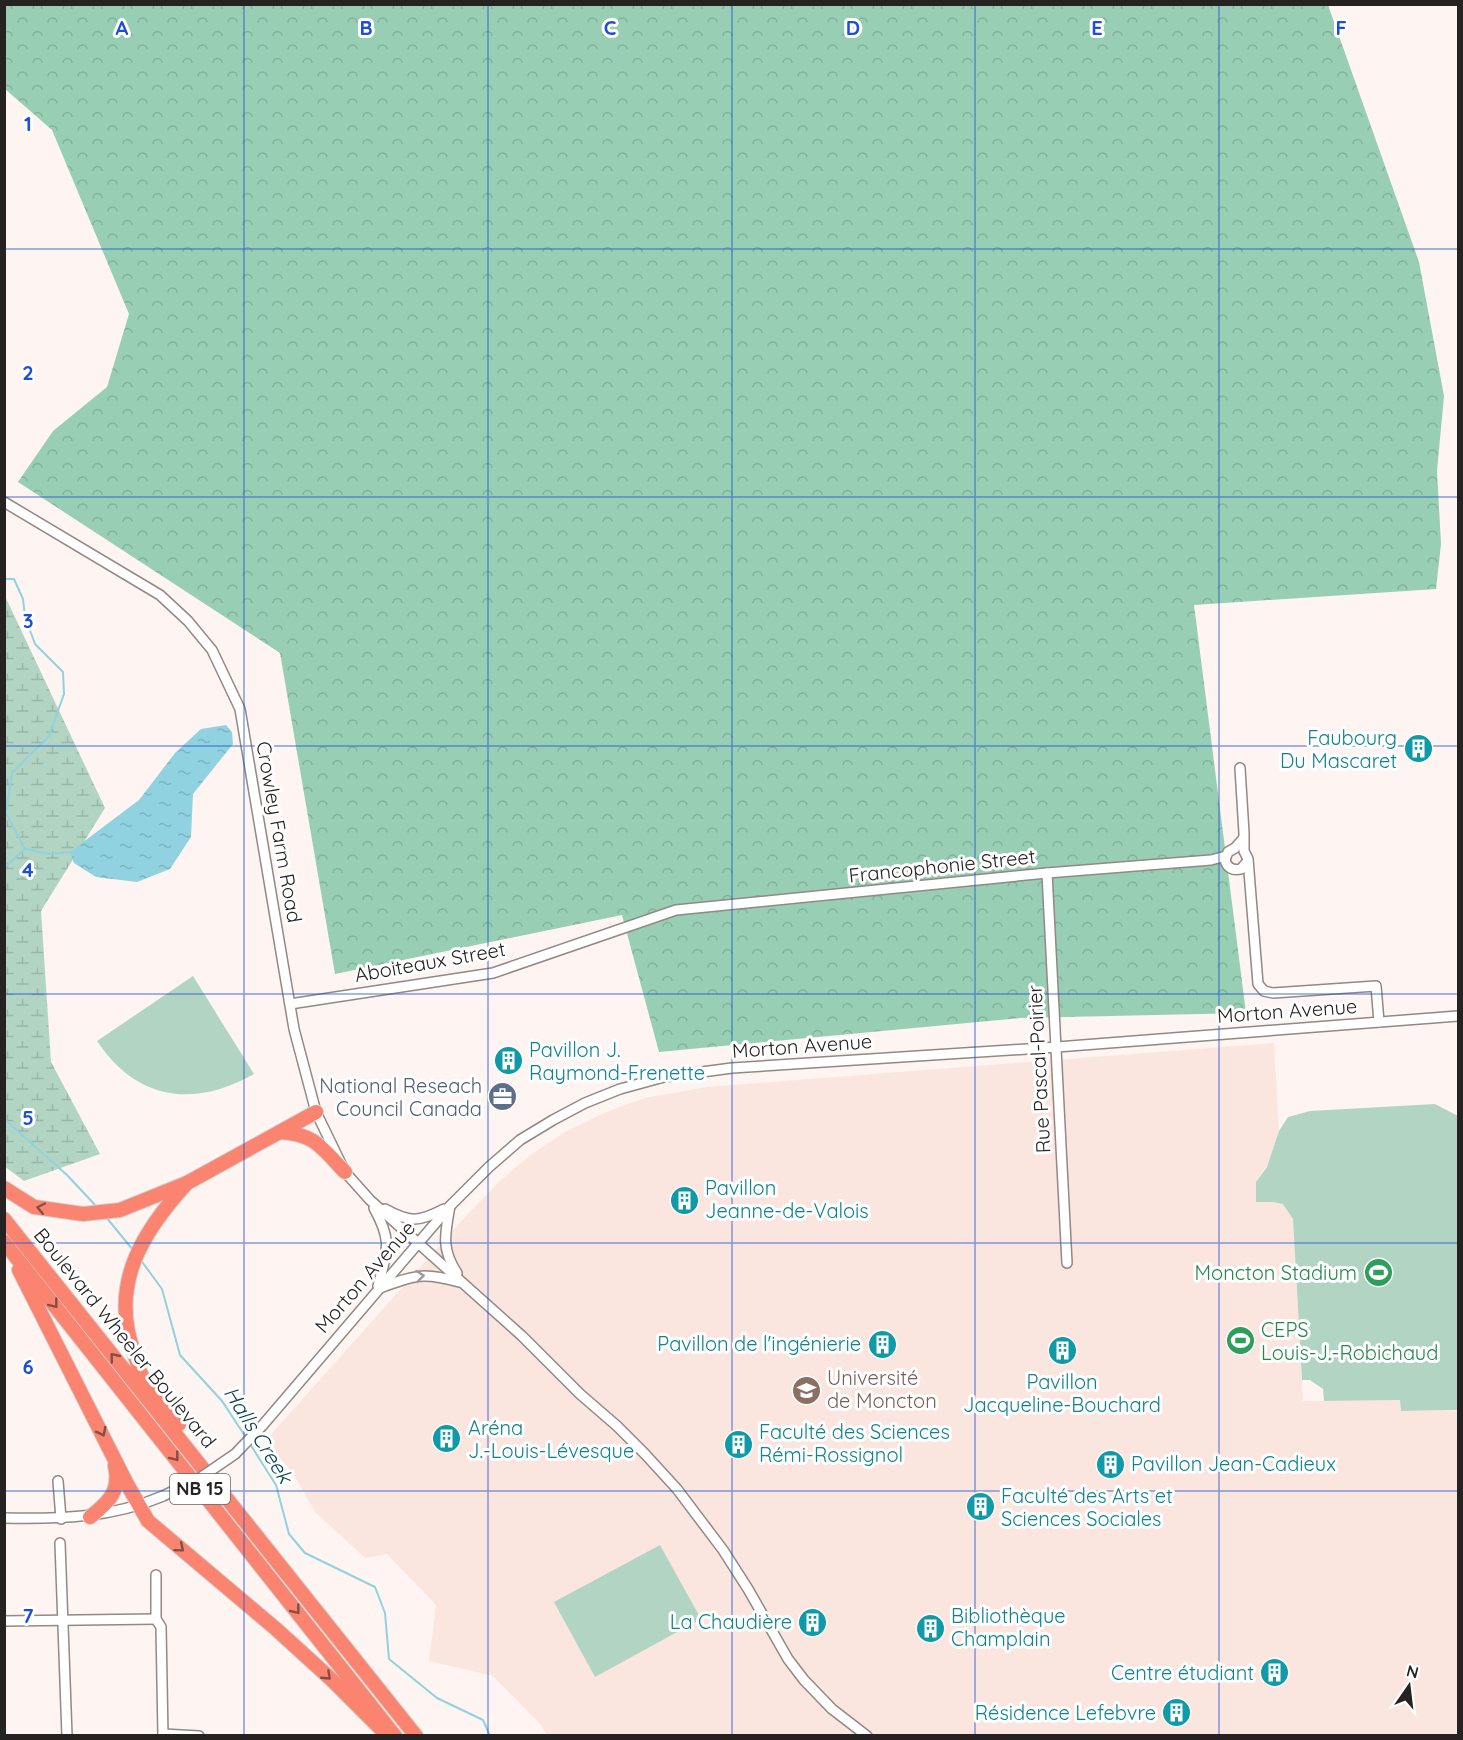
<svg xmlns="http://www.w3.org/2000/svg" width="1463" height="1740" font-family="Quicksand,sans-serif">
<defs>
<pattern id="forest-crowns" width="20" height="18" patternUnits="userSpaceOnUse" patternTransform="scale(1.5)"><rect width="20" height="18" fill="#98cfb4"/><path d="M2 6a3 3 0 1 1 6 0M12 15a3 3 0 1 1 6 0" fill="none" stroke="#83b19a"/></pattern>
<pattern id="wetland-marsh" width="20" height="14" patternUnits="userSpaceOnUse" patternTransform="scale(1.5)"><rect width="20" height="14" fill="#b2d5c3"/><path d="M1 5h8M5 5V1M11 12h8M15 12V8" fill="none" stroke="#99b7a7"/></pattern>
<pattern id="water-ripples" width="26" height="14" patternUnits="userSpaceOnUse" patternTransform="scale(1.5)"><rect width="26" height="14" fill="#90d2df"/><path d="M2 4q2-2 4 0t4 0M15 11q2-2 4 0t4 0" fill="none" stroke="#7cb4bf"/></pattern>
</defs>
<rect width="100%" height="100%" fill="#fef4f1"/>
<path fill="#fae6de" d="M1274 1043 1279 1131 1270 1161 1256 1182V1202H1273L1284 1204 1293 1219 1303 1401 1400 1400 1401 1411H1458V1735H547L540 1724 493 1676 429 1661 436 1605 387 1554 365 1558 315 1512 294 1475 266 1440 466 1216 501 1180 528 1157 563 1133 604 1113 644 1098 707 1087Z"/>
<path fill="url(#forest-crowns)" d="M4 5H1328L1419 262 1444 396 1437 471 1441 544 1436 589 1194 605 1246 1013 1020 1018 659 1052 622 915 335 974 280 653 18 482 53 431 107 387 129 314 52 130 5 89Z"/>
<path fill="url(#wetland-marsh)" d="M4 594 105 808 41 911 51 1062 100 1154 24 1181 4 1166Z"/>
<g fill="#b2d5c3">
<path d="M193 976 254 1074C194 1108 137 1101 97 1041Z"/>
<path d="M1435 1104 1458 1116V1410L1401 1411 1400 1400 1324 1401 1323 1389 1310 1380H1302L1293 1219 1283 1204 1273 1202H1256V1182L1267 1167 1279 1131 1288 1117 1310 1111Z"/>
<path d="M660 1545 701 1619 595 1677 554 1602Z"/>
</g>
<path fill="url(#water-ripples)" d="M226 725 232 732 233 744 193 794 191 837 170 869 137 882 96 877 74 863 70 852 139 800 175 753 201 729Z"/>
<g fill="none" stroke-linecap="round" stroke-linejoin="round">
<g stroke="#90d2df" stroke-width="2">
<path d="M4 579H14L23 599 25 617 35 644 63 672 64 694 49 736 12 773 6 813 25 849"/>
<path d="M25 849 50 854 70 852"/>
<path d="M4 868 25 849"/>
<path d="M4 1119 67 1175 96 1206"/>
<path d="M106 1217 133 1250"/>
<path d="M140 1259 162 1289 180 1355 222 1401 247 1439"/>
<path d="M250 1444 276 1485 289 1534 305 1553 375 1587 385 1613 389 1659 437 1698 483 1720 490 1736"/>
</g>
<defs>
<g id="minor">
<path d="M4 502 160 595 188 621 212 650 240 709 294 1029 316 1112 345 1172 370 1200 522 1336 580 1394 617 1426 645 1454 677 1489 723 1550 748 1589 788 1659 804 1680 832 1709 867 1736"/>
<path d="M1240 768 1244 833V851L1248 859 1258 984 1264 991 1273 993 1376 986 1379 1022"/>
<path d="M1243 839 1235 848 1228 852 1225 860C1227 868 1233 871 1241 869L1247 862"/>
<path d="M1047 873 1067 1263"/>
<path d="M290 1004 493 973 676 910 1047 873 1211 860 1226 856"/>
<path d="M450 1206C445 1234 441 1249 457 1273"/>
<path d="M374 1208C393 1242 387 1251 378 1286"/>
<path d="M385 1209C410 1223 419 1222 444 1209"/>
<path d="M380 1288C415 1275 423 1272 459 1282"/>
<path d="M262 1426 450 1206 489 1167 520 1140 553 1120 585 1103 620 1089 664 1077 732 1068 1057 1047 1458 1016"/>
<path d="M58 1481 61 1519"/>
<path d="M4 1518C60 1519 112 1518 163 1496"/>
<path d="M60 1543 67 1736"/>
<path d="M156 1575V1619L161 1627 163 1736"/>
<path d="M4 1621 156 1619"/>
<path d="M163 1734 199 1736"/>
</g>
<g id="highway">
<path d="M280 1132C315 1134 322 1148 345 1172"/>
<path d="M4 1188 34 1207 83 1214 120 1210 187 1183 316 1112"/>
<path d="M4 1219 416 1736"/>
<path d="M4 1242 395 1736"/>
<path d="M19 1270 127 1484 148 1521 276 1629 332 1680 384 1732"/>
<path d="M179 1424C167 1408 153 1392 142 1376 138 1368 136 1358 133 1350 110 1283 143 1231 187 1183"/>
<path d="M90 1517C108 1503 121 1491 115 1466"/>
</g>
</defs>
<use href="#minor" stroke="#928884" stroke-width="12"/>
<use href="#highway" stroke="#d4d3d3" stroke-width="16"/>
<use href="#minor" stroke="#fff" stroke-width="9"/>
<use href="#highway" stroke="#fa846f" stroke-width="14"/>
<defs>
<path id="minor-bridge" d="M163 1496 200 1478 235 1454 262 1426"/>
</defs>
<use href="#minor-bridge" stroke="#928884" stroke-width="12" stroke-linecap="butt"/>
<use href="#minor-bridge" stroke="#fff" stroke-width="9"/>
</g>
<defs><path id="oneway-chevron" d="M-2-3.5L2.5 0L-2 3.5" fill="none" stroke-width="1.6" stroke-linecap="round" stroke-linejoin="round" transform="scale(1.5)"/></defs>
<g stroke="#854e44">
<use href="#oneway-chevron" transform="translate(41 1208) rotate(-168)"/>
<use href="#oneway-chevron" transform="translate(54 1304) rotate(52)"/>
<use href="#oneway-chevron" transform="translate(114 1357) rotate(-129)"/>
<use href="#oneway-chevron" transform="translate(102 1432) rotate(63)"/>
<use href="#oneway-chevron" transform="translate(175 1457) rotate(52)"/>
<use href="#oneway-chevron" transform="translate(180 1548) rotate(40)"/>
<use href="#oneway-chevron" transform="translate(296 1610) rotate(52)"/>
<use href="#oneway-chevron" transform="translate(327 1676) rotate(43)"/>
</g>
<use stroke="#9d9c9b" href="#oneway-chevron" transform="translate(420 1276) rotate(-6)"/>
<path fill="none" stroke="#1d4ed8" stroke-width="1.5" stroke-opacity="0.55" d="M244 4V1736M488 4V1736M732 4V1736M975 4V1736M1219 4V1736M4 249H1458M4 497H1458M4 746H1458M4 994H1458M4 1243H1458M4 1491H1458"/>
<defs>
<symbol id="building-disc" viewBox="-11 -11 22 22"><circle r="9.5" fill="#0f9aa8" stroke="#fff"/><path d="M-4-6H4V6H1V3H-1V6H-4ZM-2.5-4.3h1.7v1.8h-1.7ZM.8-4.3h1.7v1.8H.8ZM-2.5-1h1.7V.8h-1.7ZM.8-1h1.7V.8H.8Z" fill="#fff"/></symbol>
<symbol id="office-disc" viewBox="-11 -11 22 22"><circle r="9.5" fill="#5c6f8a" stroke="#fff"/><path d="M-6-3h4V-5.5h4V-3h4V5H-6ZM-1-4.5V-3h2v-1.5ZM-6 0V1H6V0Z" fill="#fff"/></symbol>
<symbol id="stadium-disc" viewBox="-11 -11 22 22"><circle r="9.5" fill="#2e9e5b" stroke="#fff"/><path d="M0-5a6.5 5 0 1 0 0 10a6.5 5 0 1 0 0-10ZM-3.5-1.8h7v3.6h-7Z" fill="#fff"/></symbol>
<symbol id="university-disc" viewBox="-11 -11 22 22"><circle r="9.5" fill="#8d6e63" stroke="#fff"/><path d="M0-5L7-2L0 1L-7-2ZM-4 1L0 2.5L4 1V4Q0 6-4 4Z" fill="#fff"/></symbol>
</defs>
<g fill-rule="evenodd">
<use href="#building-disc" x="1402" y="732" width="33" height="33"/>
<use href="#building-disc" x="492" y="1044" width="33" height="33"/>
<use href="#office-disc" x="486" y="1080" width="33" height="33"/>
<use href="#building-disc" x="668" y="1184" width="33" height="33"/>
<use href="#stadium-disc" x="1362" y="1256" width="33" height="33"/>
<use href="#stadium-disc" x="1224" y="1324" width="33" height="33"/>
<use href="#building-disc" x="866" y="1328" width="33" height="33"/>
<use href="#building-disc" x="1046" y="1334" width="33" height="33"/>
<use href="#university-disc" x="790" y="1374" width="33" height="33"/>
<use href="#building-disc" x="430" y="1422" width="33" height="33"/>
<use href="#building-disc" x="722" y="1428" width="33" height="33"/>
<use href="#building-disc" x="1094" y="1448" width="33" height="33"/>
<use href="#building-disc" x="964" y="1490" width="33" height="33"/>
<use href="#building-disc" x="796" y="1606" width="33" height="33"/>
<use href="#building-disc" x="914" y="1612" width="33" height="33"/>
<use href="#building-disc" x="1258" y="1656" width="33" height="33"/>
<use href="#building-disc" x="1160" y="1696" width="33" height="33"/>
</g>
<g text-anchor="middle" stroke-width="6" stroke-linejoin="round" paint-order="stroke">
<rect fill="#fff" stroke="#676464" stroke-width="1.5" x="170" y="1474" width="60" height="30" rx="4.5"/>
<g font-size="18" font-weight="bold" fill="#262221">
<text x="200" y="1495">NB 15</text>
</g>
<g font-size="20" fill="#0d838f" stroke="#fff" text-anchor="start">
<text x="1397" y="745" text-anchor="end">Faubourg<tspan x="1397" dy="23">Du Mascaret</tspan></text>
<text x="529" y="1057">Pavillon J.<tspan x="529" dy="23">Raymond-Frenette</tspan></text>
<text x="705" y="1195">Pavillon<tspan x="705" dy="23">Jeanne-de-Valois</tspan></text>
<text x="861" y="1351" text-anchor="end">Pavillon de l'ingénierie</text>
<text x="1062" y="1389" text-anchor="middle">Pavillon<tspan x="1062" dy="23">Jacqueline-Bouchard</tspan></text>
<text x="468" y="1435">Aréna<tspan x="468" dy="23">J.-Louis-Lévesque</tspan></text>
<text x="759" y="1439">Faculté des Sciences<tspan x="759" dy="23">Rémi-Rossignol</tspan></text>
<text x="1131" y="1471">Pavillon Jean-Cadieux</text>
<text x="1001" y="1503">Faculté des Arts et<tspan x="1001" dy="23">Sciences Sociales</tspan></text>
<text x="951" y="1623">Bibliothèque<tspan x="951" dy="23">Champlain</tspan></text>
<text x="792" y="1629" text-anchor="end">La Chaudière</text>
<text x="1254" y="1680" text-anchor="end">Centre étudiant</text>
<text x="1156" y="1720" text-anchor="end">Résidence Lefebvre</text>
</g>
<g font-size="20" fill="#262221" stroke="#fff">
<text transform="translate(279 832) rotate(80)" y="7">Crowley Farm Road</text>
<text transform="translate(942 866) rotate(-6)" y="7">Francophonie Street</text>
<text transform="translate(430 962) rotate(-10)" y="7">Aboiteaux Street</text>
<text transform="translate(1287 1011) rotate(-4)" y="7">Morton Avenue</text>
<text transform="translate(802 1046) rotate(-4)" y="7">Morton Avenue</text>
<text transform="translate(1039 1069) rotate(-93)" y="7">Rue Pascal-Poirier</text>
<text transform="translate(365 1277) rotate(-49)" y="7">Morton Avenue</text>
<text transform="translate(125 1338) rotate(51)" y="7">Boulevard Wheeler Boulevard</text>
</g>
<g font-size="20" fill="#4e5e75" stroke="#fff" text-anchor="end">
<text x="482" y="1093">National Reseach<tspan x="482" dy="23">Council Canada</tspan></text>
</g>
<g font-size="20" fill="#27864d" stroke="#fff" text-anchor="end">
<text x="1357" y="1280">Moncton Stadium</text>
<text x="1261" y="1337" text-anchor="start">CEPS<tspan x="1261" dy="23">Louis-J.-Robichaud</tspan></text>
</g>
<g font-size="20" fill="#785e54" stroke="#fff" text-anchor="start">
<text x="827" y="1385">Université<tspan x="827" dy="23">de Moncton</tspan></text>
</g>
<g font-size="21" font-style="italic" fill="#08464f" stroke="#fff">
<text transform="translate(258 1435) rotate(58)" y="7">Halls Creek</text>
</g>
</g>
<g font-size="20" text-anchor="middle" font-weight="bold" fill="#1d4ed8" stroke="#fff" stroke-width="6" stroke-linejoin="round" paint-order="stroke">
<text x="122" y="35">A</text>
<text x="366" y="35">B</text>
<text x="610" y="35">C</text>
<text x="853" y="35">D</text>
<text x="1097" y="35">E</text>
<text x="1341" y="35">F</text>
<text x="28" y="131">1</text>
<text x="28" y="380">2</text>
<text x="28" y="628">3</text>
<text x="28" y="877">4</text>
<text x="28" y="1125">5</text>
<text x="28" y="1374">6</text>
<text x="28" y="1623">7</text>
</g>
<rect width="1463" height="1740" fill="none" stroke="#262221" stroke-width="12"/>
<g transform="translate(1409 1686) rotate(14)" stroke="#ffffff" stroke-width="4.5" paint-order="stroke">
<path d="M0-4.5L10 22L0 15L-10 22Z" fill="#262221"/>
<text y="-9" font-size="16" font-weight="bold" text-anchor="middle" fill="#262221">N</text>
</g>
</svg>
